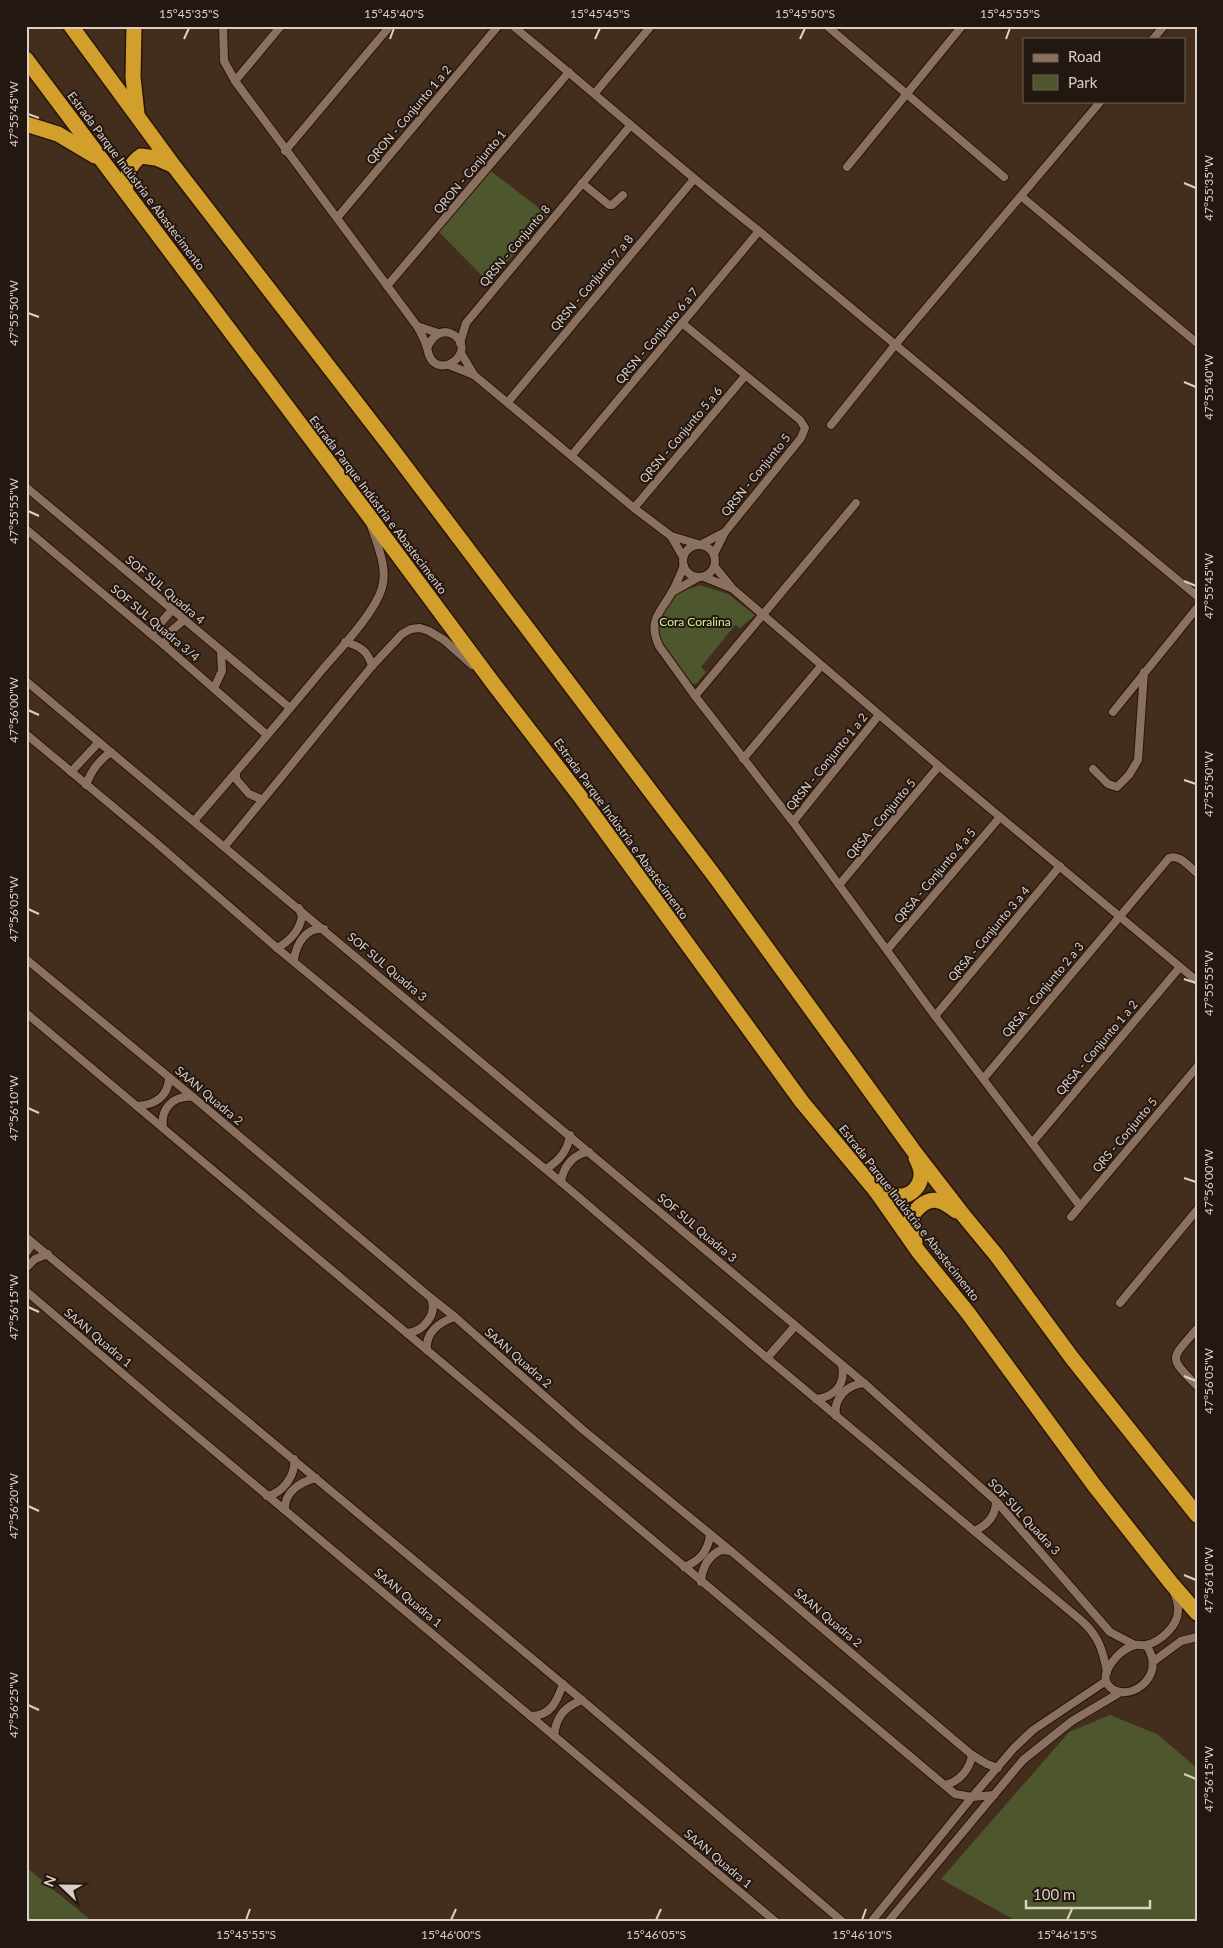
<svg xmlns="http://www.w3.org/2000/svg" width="1223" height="1948" font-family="Lato,sans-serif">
<rect width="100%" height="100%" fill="#432d1d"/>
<g fill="#4d562c">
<path d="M488 169 548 215 489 283 438 231Z"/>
<path d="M700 585 728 594 755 615 740 628 735 625 701 667 706 672 697 683 693 684 689 682C672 660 649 639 664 611 674 592 681 592 700 585Z"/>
<path d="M1110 1715 1157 1734 1197 1768V1922H1018L941 1879 1069 1732Z"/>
<path d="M26 1867 93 1922H26Z"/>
</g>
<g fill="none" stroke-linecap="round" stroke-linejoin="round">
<defs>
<g id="street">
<path d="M223 26 224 61 235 81 417 326C421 333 425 340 427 348 428 350 428 353 429 355 439 381 478 352 454 335 442 327 432 337 427 348"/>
<path d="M513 26C596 94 675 165 759 231L1197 596"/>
<path d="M827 26 1004 177"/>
<path d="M1153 39 1164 26"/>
<path d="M235 81 281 26"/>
<path d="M595 93 651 26"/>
<path d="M285 151 390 26"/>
<path d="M847 167 962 26"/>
<path d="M582 183 609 205H612L623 195"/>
<path d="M1021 196 1197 343"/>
<path d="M337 218 498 26"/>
<path d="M387 286 569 72"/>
<path d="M682 323 800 420 805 428 801 438 725 532 714 554"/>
<path d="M417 326 438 333"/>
<path d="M460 343 466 323 630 126"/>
<path d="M461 353 474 375"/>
<path d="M449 365 474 375 634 508 671 536"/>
<path d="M508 402 694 179"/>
<path d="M831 425 895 345 1101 101"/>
<path d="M572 455 759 231"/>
<path d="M26 487 290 708"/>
<path d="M634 508 745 376"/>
<path d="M26 529 164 645 267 735"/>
<path d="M702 544 725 532"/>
<circle cx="699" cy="561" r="16"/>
<path d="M683 557 671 536 698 544"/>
<path d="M684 566C680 574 677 584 672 592 661 612 647 620 659 646L695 696 793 822 935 1016 1080 1206"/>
<path d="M715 567 733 589 939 766 1197 981"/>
<path d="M704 577 731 588"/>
<path d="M672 592 699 577"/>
<path d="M151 634 172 610"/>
<path d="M345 642C360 646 368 651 372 666"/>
<path d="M164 645 171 631 184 620"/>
<path d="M26 681 864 1383 996 1501 1110 1632 1135 1645"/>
<path d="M214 688 222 671 221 652"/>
<path d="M695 696 856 503"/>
<path d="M1113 712 1197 608"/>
<path d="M26 734 153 840 277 948 561 1182 767 1358 1083 1622C1099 1637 1103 1651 1107 1672"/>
<path d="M743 759 821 666"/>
<path d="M1093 769 1108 784 1117 787 1129 775 1138 760 1144 672"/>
<path d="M71 772 99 742"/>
<path d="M236 773V779L249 794 261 799"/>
<path d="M86 785C91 771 99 760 111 752"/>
<path d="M194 821C237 771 280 721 322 670 340 649 374 614 382 588 388 567 377 545 371 525"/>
<path d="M793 822 879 715"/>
<path d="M225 846 372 666 402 634 411 629 420 628 429 631 444 640 472 665"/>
<path d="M839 885 939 766"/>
<path d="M277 948C290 941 299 931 302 917L299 908"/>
<path d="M887 950 1000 817"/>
<path d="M26 959 193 1097 431 1298 455 1317 582 1429 731 1551 972 1755 987 1764 998 1768"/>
<path d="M294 960C296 944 306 927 324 929"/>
<path d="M26 1013 955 1794 972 1797 994 1795"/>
<path d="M935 1016 1060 866"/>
<path d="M984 1078 1169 858C1180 854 1188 866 1197 873"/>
<path d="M137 1106C155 1105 168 1097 169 1078"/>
<path d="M163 1128C160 1108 174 1095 193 1097"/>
<path d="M1032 1143 1180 967"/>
<path d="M546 1169C559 1161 568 1150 570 1135"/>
<path d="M561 1182C563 1167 574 1153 589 1152"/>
<path d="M1071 1217 1197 1067"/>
<path d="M26 1237 582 1700 843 1922"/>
<path d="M26 1253 33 1243"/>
<path d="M26 1268 35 1259 48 1254"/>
<path d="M26 1291 169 1413 776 1922"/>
<path d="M1120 1303 1197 1210"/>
<path d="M1197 1329C1170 1360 1168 1356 1197 1386"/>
<path d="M407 1333C423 1332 438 1314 431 1298"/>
<path d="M427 1350C425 1333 439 1322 455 1317"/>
<path d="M767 1358 795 1326"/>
<path d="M816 1399C835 1397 846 1384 842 1365"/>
<path d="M836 1416C833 1398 847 1385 864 1383"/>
<path d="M267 1496C283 1493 296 1475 294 1459"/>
<path d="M285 1510C284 1492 300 1482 316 1478"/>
<path d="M974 1531C988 1525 996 1516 996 1501"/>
<path d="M684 1567C700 1561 708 1551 710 1535"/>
<path d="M701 1582C702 1568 708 1556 721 1550L731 1551"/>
<path d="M1146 1645C1170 1678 1124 1706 1108 1685 1105 1681 1105 1675 1107 1671 1112 1660 1123 1648 1135 1645 1138 1644 1142 1646 1146 1645 1160 1642 1178 1626 1178 1611 1179 1604 1176 1598 1174 1592"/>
<path d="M1154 1661 1181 1641 1197 1637"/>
<path d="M531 1716C551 1716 557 1701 563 1684"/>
<path d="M554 1736C556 1717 564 1707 582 1700"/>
<path d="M945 1785C959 1782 970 1769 972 1755"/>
<path d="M871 1922 972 1797 1014 1748 1033 1730 1106 1681"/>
<path d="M888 1922 1023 1760 1072 1721 1119 1693"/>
</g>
<g id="highway">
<path d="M71 26 173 165 389 445 716 878 913 1150 964 1216 997 1256 1072 1358 1197 1515"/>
<path d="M134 26 133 77 137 114"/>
<path d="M26 59 366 512 493 683 582 799 802 1102 876 1191 918 1251 968 1313 1094 1485 1171 1583 1197 1613"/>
<path d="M26 124 58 134 95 156"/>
<path d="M125 190C127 176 129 164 141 156L156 158 172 165"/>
<path d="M876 1191C883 1193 891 1196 899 1196 911 1197 922 1185 921 1173 921 1168 918 1162 916 1158"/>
<path d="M915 1242C913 1236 910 1229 910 1223 912 1211 926 1197 939 1201 945 1203 951 1207 956 1211"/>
</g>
</defs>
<use href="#street" stroke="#291406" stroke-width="10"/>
<use href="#highway" stroke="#291406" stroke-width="18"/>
<use href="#street" stroke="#8a705f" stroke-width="8"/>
<use href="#highway" stroke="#d29f2c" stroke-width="15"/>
</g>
<path fill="none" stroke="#decfc6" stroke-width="2" d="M184 39 189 28M390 39 394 28M595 39 600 28M800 39 805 28M1006 39 1010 28M28 114 39 118M1184 183 1196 188M28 313 39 317M1184 382 1196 387M28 511 39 516M1184 581 1196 586M28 710 39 715M1184 780 1196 784M28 909 39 914M1184 979 1196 983M28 1108 39 1113M1184 1178 1196 1182M28 1307 39 1312M1184 1376 1196 1381M28 1506 39 1511M1184 1575 1196 1580M28 1705 39 1710M1184 1774 1196 1779M246 1920 250 1909M451 1920 456 1909M656 1920 661 1909M862 1920 866 1909M1067 1920 1072 1909"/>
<g text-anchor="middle" stroke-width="4" stroke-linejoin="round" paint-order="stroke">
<g font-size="12" fill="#decfc6" stroke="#221811">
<text transform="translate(409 115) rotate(-50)" y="4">QRON - Conjunto 1 a 2</text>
<text transform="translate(470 172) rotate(-50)" y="4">QRON - Conjunto 1</text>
<text transform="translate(136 181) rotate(53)" y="4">Estrada Parque Indústria e Abastecimento</text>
<text transform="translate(515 246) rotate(-50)" y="4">QRSN - Conjunto 8</text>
<text transform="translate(592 283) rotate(-50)" y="4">QRSN - Conjunto 7 a 8</text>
<text transform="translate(657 336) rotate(-50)" y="4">QRSN - Conjunto 6 a 7</text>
<text transform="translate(681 435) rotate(-50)" y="4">QRSN - Conjunto 5 a 6</text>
<text transform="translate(756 475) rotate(-51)" y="4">QRSN - Conjunto 5</text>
<text transform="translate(378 505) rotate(53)" y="4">Estrada Parque Indústria e Abastecimento</text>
<text transform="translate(165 590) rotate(40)" y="4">SOF SUL Quadra 4</text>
<text transform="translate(155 623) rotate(40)" y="4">SOF SUL Quadra 3/4</text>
<text transform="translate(827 762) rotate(-51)" y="4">QRSN - Conjunto 1 a 2</text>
<text transform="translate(881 819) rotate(-50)" y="4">QRSA - Conjunto 5</text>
<text transform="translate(621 829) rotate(54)" y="4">Estrada Parque Indústria e Abastecimento</text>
<text transform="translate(935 876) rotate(-50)" y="4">QRSA - Conjunto 4 a 5</text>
<text transform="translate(989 934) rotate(-50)" y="4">QRSA - Conjunto 3 a 4</text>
<text transform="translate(387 967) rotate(40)" y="4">SOF SUL Quadra 3</text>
<text transform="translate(1043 990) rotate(-50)" y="4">QRSA - Conjunto 2 a 3</text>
<text transform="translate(1097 1048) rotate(-50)" y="4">QRSA - Conjunto 1 a 2</text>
<text transform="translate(209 1096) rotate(40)" y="4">SAAN Quadra 2</text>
<text transform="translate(1125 1135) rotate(-50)" y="4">QRS - Conjunto 5</text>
<text transform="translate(909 1213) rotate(52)" y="4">Estrada Parque Indústria e Abastecimento</text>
<text transform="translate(697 1228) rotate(40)" y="4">SOF SUL Quadra 3</text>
<text transform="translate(98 1338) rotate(40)" y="4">SAAN Quadra 1</text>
<text transform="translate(518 1358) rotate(41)" y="4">SAAN Quadra 2</text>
<text transform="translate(1024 1517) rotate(47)" y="4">SOF SUL Quadra 3</text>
<text transform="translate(408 1598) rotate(40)" y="4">SAAN Quadra 1</text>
<text transform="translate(828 1618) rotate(40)" y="4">SAAN Quadra 2</text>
<text transform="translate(718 1859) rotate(40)" y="4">SAAN Quadra 1</text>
</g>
<g font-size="12" fill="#daee96" stroke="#221811">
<text x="695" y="626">Cora Coralina</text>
</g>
</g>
<rect width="1223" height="1948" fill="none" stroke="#221811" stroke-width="55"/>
<rect x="1023" y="38" width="162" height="65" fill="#221811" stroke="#6d6159"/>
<rect x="1033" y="54" width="25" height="8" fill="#8a705f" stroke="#6d6159"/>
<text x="1068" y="62" font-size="15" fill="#decfc6">Road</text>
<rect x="1033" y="75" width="25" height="15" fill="#4d562c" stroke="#6d6159"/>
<text x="1068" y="88" font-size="15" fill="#decfc6">Park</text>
<g transform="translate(62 1886) rotate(292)" stroke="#221811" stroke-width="4" paint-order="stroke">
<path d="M0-4L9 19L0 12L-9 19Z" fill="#decfc6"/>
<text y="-8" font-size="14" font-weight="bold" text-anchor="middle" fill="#decfc6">N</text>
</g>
<path d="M1026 1900v8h124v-8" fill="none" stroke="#decfc6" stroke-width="2.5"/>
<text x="1033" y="1900" font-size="15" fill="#decfc6" stroke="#221811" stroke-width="4" paint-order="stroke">100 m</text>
<rect x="28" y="28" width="1168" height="1892" fill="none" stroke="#decfc6" stroke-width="2"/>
<g font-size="12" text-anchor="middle" fill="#decfc6">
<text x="189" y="18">15°45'35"S</text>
<text x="394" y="18">15°45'40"S</text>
<text x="600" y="18">15°45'45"S</text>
<text x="805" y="18">15°45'50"S</text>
<text x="1010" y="18">15°45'55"S</text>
<text transform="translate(14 114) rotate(-90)" y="4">47°55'45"W</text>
<text transform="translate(1209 188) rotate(-90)" y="4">47°55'35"W</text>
<text transform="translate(14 313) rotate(-90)" y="4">47°55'50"W</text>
<text transform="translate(1209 387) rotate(-90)" y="4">47°55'40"W</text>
<text transform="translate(14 511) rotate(-90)" y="4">47°55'55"W</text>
<text transform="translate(1209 586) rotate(-90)" y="4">47°55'45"W</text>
<text transform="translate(14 710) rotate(-90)" y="4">47°56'00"W</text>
<text transform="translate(1209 784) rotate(-90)" y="4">47°55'50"W</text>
<text transform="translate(14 909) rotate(-90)" y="4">47°56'05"W</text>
<text transform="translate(1209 983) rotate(-90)" y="4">47°55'55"W</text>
<text transform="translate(14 1108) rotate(-90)" y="4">47°56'10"W</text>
<text transform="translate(1209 1182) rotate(-90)" y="4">47°56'00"W</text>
<text transform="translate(14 1307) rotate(-90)" y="4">47°56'15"W</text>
<text transform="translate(1209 1381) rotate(-90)" y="4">47°56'05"W</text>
<text transform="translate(14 1506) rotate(-90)" y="4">47°56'20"W</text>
<text transform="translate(1209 1580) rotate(-90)" y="4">47°56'10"W</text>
<text transform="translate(14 1705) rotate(-90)" y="4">47°56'25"W</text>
<text transform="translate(1209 1779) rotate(-90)" y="4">47°56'15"W</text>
<text x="246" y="1939">15°45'55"S</text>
<text x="451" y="1939">15°46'00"S</text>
<text x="656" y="1939">15°46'05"S</text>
<text x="862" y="1939">15°46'10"S</text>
<text x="1067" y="1939">15°46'15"S</text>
</g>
</svg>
